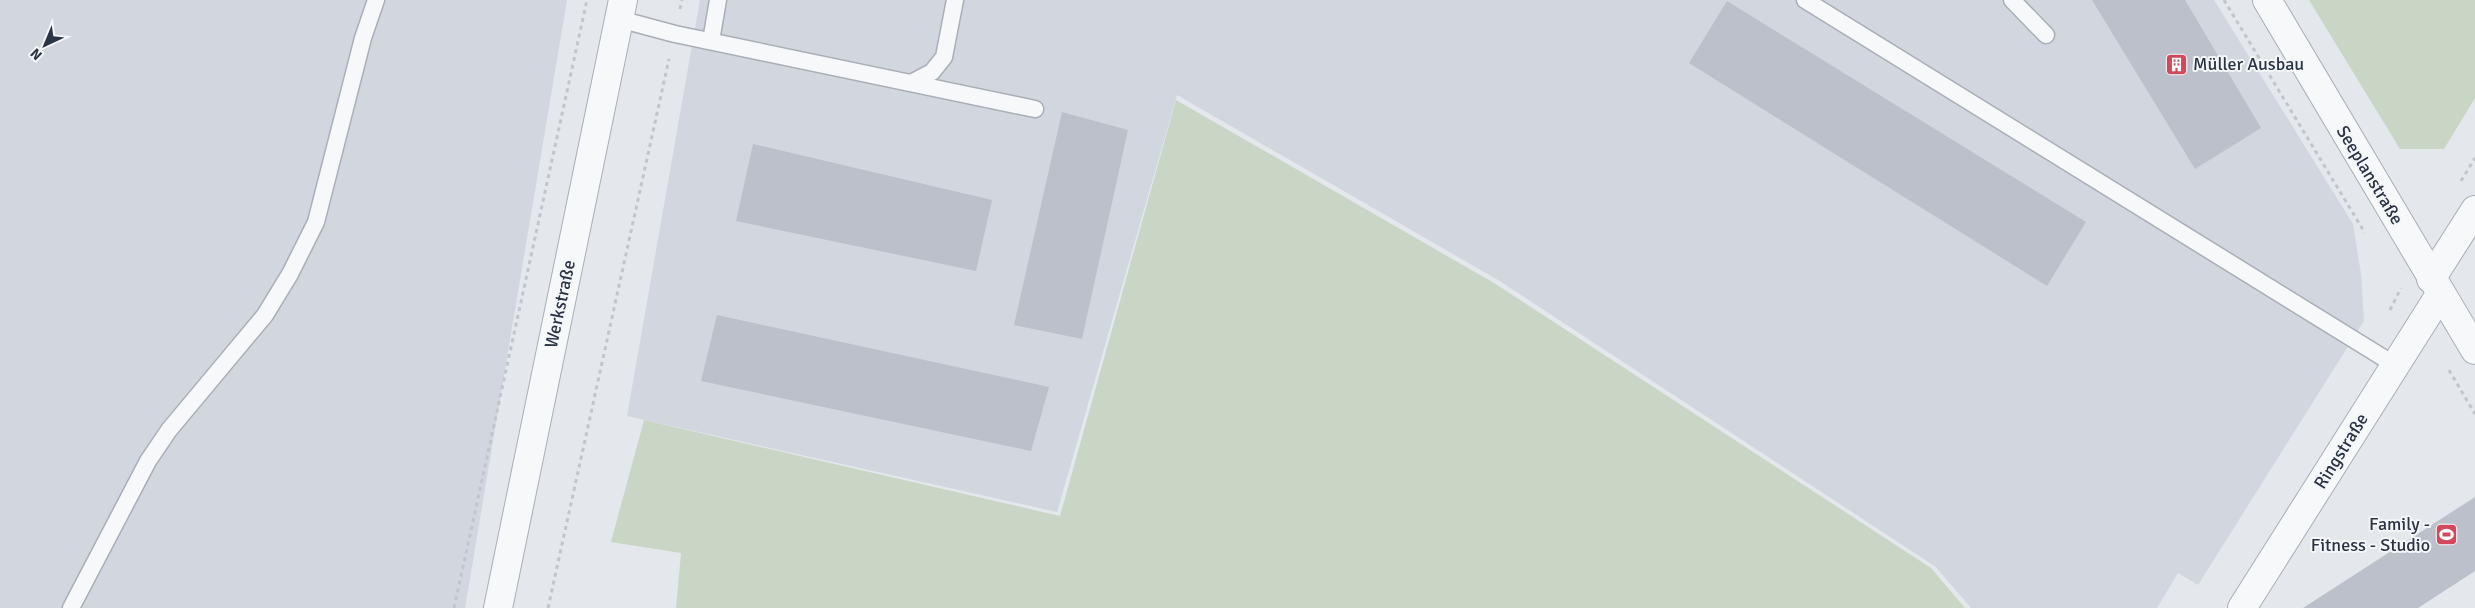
<svg xmlns="http://www.w3.org/2000/svg" width="2475" height="608" font-family="Signika,sans-serif">
<rect width="100%" height="100%" fill="#e4e7ec"/>
<g fill="#d2d6de">
<path d="M0 0H567L465 608H0Z"/>
<path d="M700 0H2214L2353 224 2361 274 2364 321 2198 585 2178 573 2157 608H1971L1936 567 1498 280 1177 95 1057 512 627 416Z"/>
</g>
<g fill="#c9d6c5">
<path d="M2309 0H2475V98L2444 149H2400Z"/>
<path d="M1176 100 1494 283 1931 568 1965 608H676L681 553 611 542 644 420 1060 516Z"/>
</g>
<g fill="#bbc0ca">
<path d="M2092 0H2185L2261 128 2195 169Z"/>
<path d="M1727 1 2086 222 2047 286 1689 63Z"/>
<path d="M1062 112 1128 130 1082 339 1014 325Z"/>
<path d="M753 144 992 200 976 271 736 221Z"/>
<path d="M717 315 1049 387 1031 451 701 381Z"/>
<path d="M2475 497V571L2418 608H2303Z"/>
</g>
<g fill="none" stroke-linecap="round" stroke-linejoin="round">
<defs>
<g id="service">
<path d="M1805 0 2395 365"/>
<path d="M2012 0 2046 35"/>
<path d="M619 19 675 34 1035 109"/>
<path d="M711 41 718 0"/>
<path d="M911 83 932 72 944 57 955 0"/>
<path d="M71 608 148 461 169 430 265 315 290 274 316 222 363 38 376 0"/>
</g>
<g id="minor">
<path d="M2267 0 2475 350"/>
<path d="M2431 279 2475 210"/>
<path d="M498 608 623 0"/>
<path d="M2242 608 2441 293"/>
</g>
</defs>
<use href="#service" stroke="#a9aeb7" stroke-width="19"/>
<use href="#minor" stroke="#a9aeb7" stroke-width="30"/>
<g stroke="#c2c5cb" stroke-width="3" stroke-dasharray="4 4" stroke-linecap="butt">
<path d="M2224 0 2365 233"/>
<path d="M680 9 682 0"/>
<path d="M2461 181 2475 158"/>
<path d="M2390 310 2401 288"/>
<path d="M2449 370 2475 414"/>
<path d="M454 608 587 0"/>
<path d="M548 608 669 59"/>
</g>
<use href="#service" stroke="#f7f8fa" stroke-width="16"/>
<use href="#minor" stroke="#f7f8fa" stroke-width="28"/>
</g>
<defs>
<symbol id="building-square" viewBox="-11 -11 22 22"><rect x="-9" y="-9" width="18" height="18" rx="4" fill="#d1495b" stroke="#f4f6f9"/><path d="M-4-6H4V6H1V3H-1V6H-4ZM-2.5-4.3h1.7v1.8h-1.7ZM.8-4.3h1.7v1.8H.8ZM-2.5-1h1.7V.8h-1.7ZM.8-1h1.7V.8H.8Z" fill="#fff"/></symbol>
<symbol id="stadium-square" viewBox="-11 -11 22 22"><rect x="-9" y="-9" width="18" height="18" rx="4" fill="#d1495b" stroke="#f4f6f9"/><path d="M0-5a6.5 5 0 1 0 0 10a6.5 5 0 1 0 0-10ZM-3.5-1.8h7v3.6h-7Z" fill="#fff"/></symbol>
</defs>
<g fill-rule="evenodd">
<use href="#building-square" x="2164" y="52" width="25" height="25"/>
<use href="#stadium-square" x="2434" y="522" width="25" height="25"/>
</g>
<g text-anchor="middle" stroke-width="4" stroke-linejoin="round" paint-order="stroke">
<g font-size="18" fill="#2b3445" stroke="#f4f6f9" text-anchor="start">
<text x="2193" y="70">Müller Ausbau</text>
<text x="2430" y="530" text-anchor="end">Family -<tspan x="2430" dy="21">Fitness - Studio</tspan></text>
</g>
<g font-size="18" fill="#2b3445" stroke="#f4f6f9">
<text transform="translate(2370 175) rotate(59)" y="6">Seeplanstraße</text>
<text transform="translate(560 304) rotate(-78)" y="6">Werkstraße</text>
<text transform="translate(2341 451) rotate(-58)" y="6">Ringstraße</text>
</g>
</g>
<g transform="translate(45 45) rotate(224)" stroke="#f4f6f9" stroke-width="4" paint-order="stroke">
<path d="M0-4L9 19L0 12L-9 19Z" fill="#2b3445"/>
<text y="-8" font-size="14" font-weight="bold" text-anchor="middle" fill="#2b3445">N</text>
</g>
</svg>
